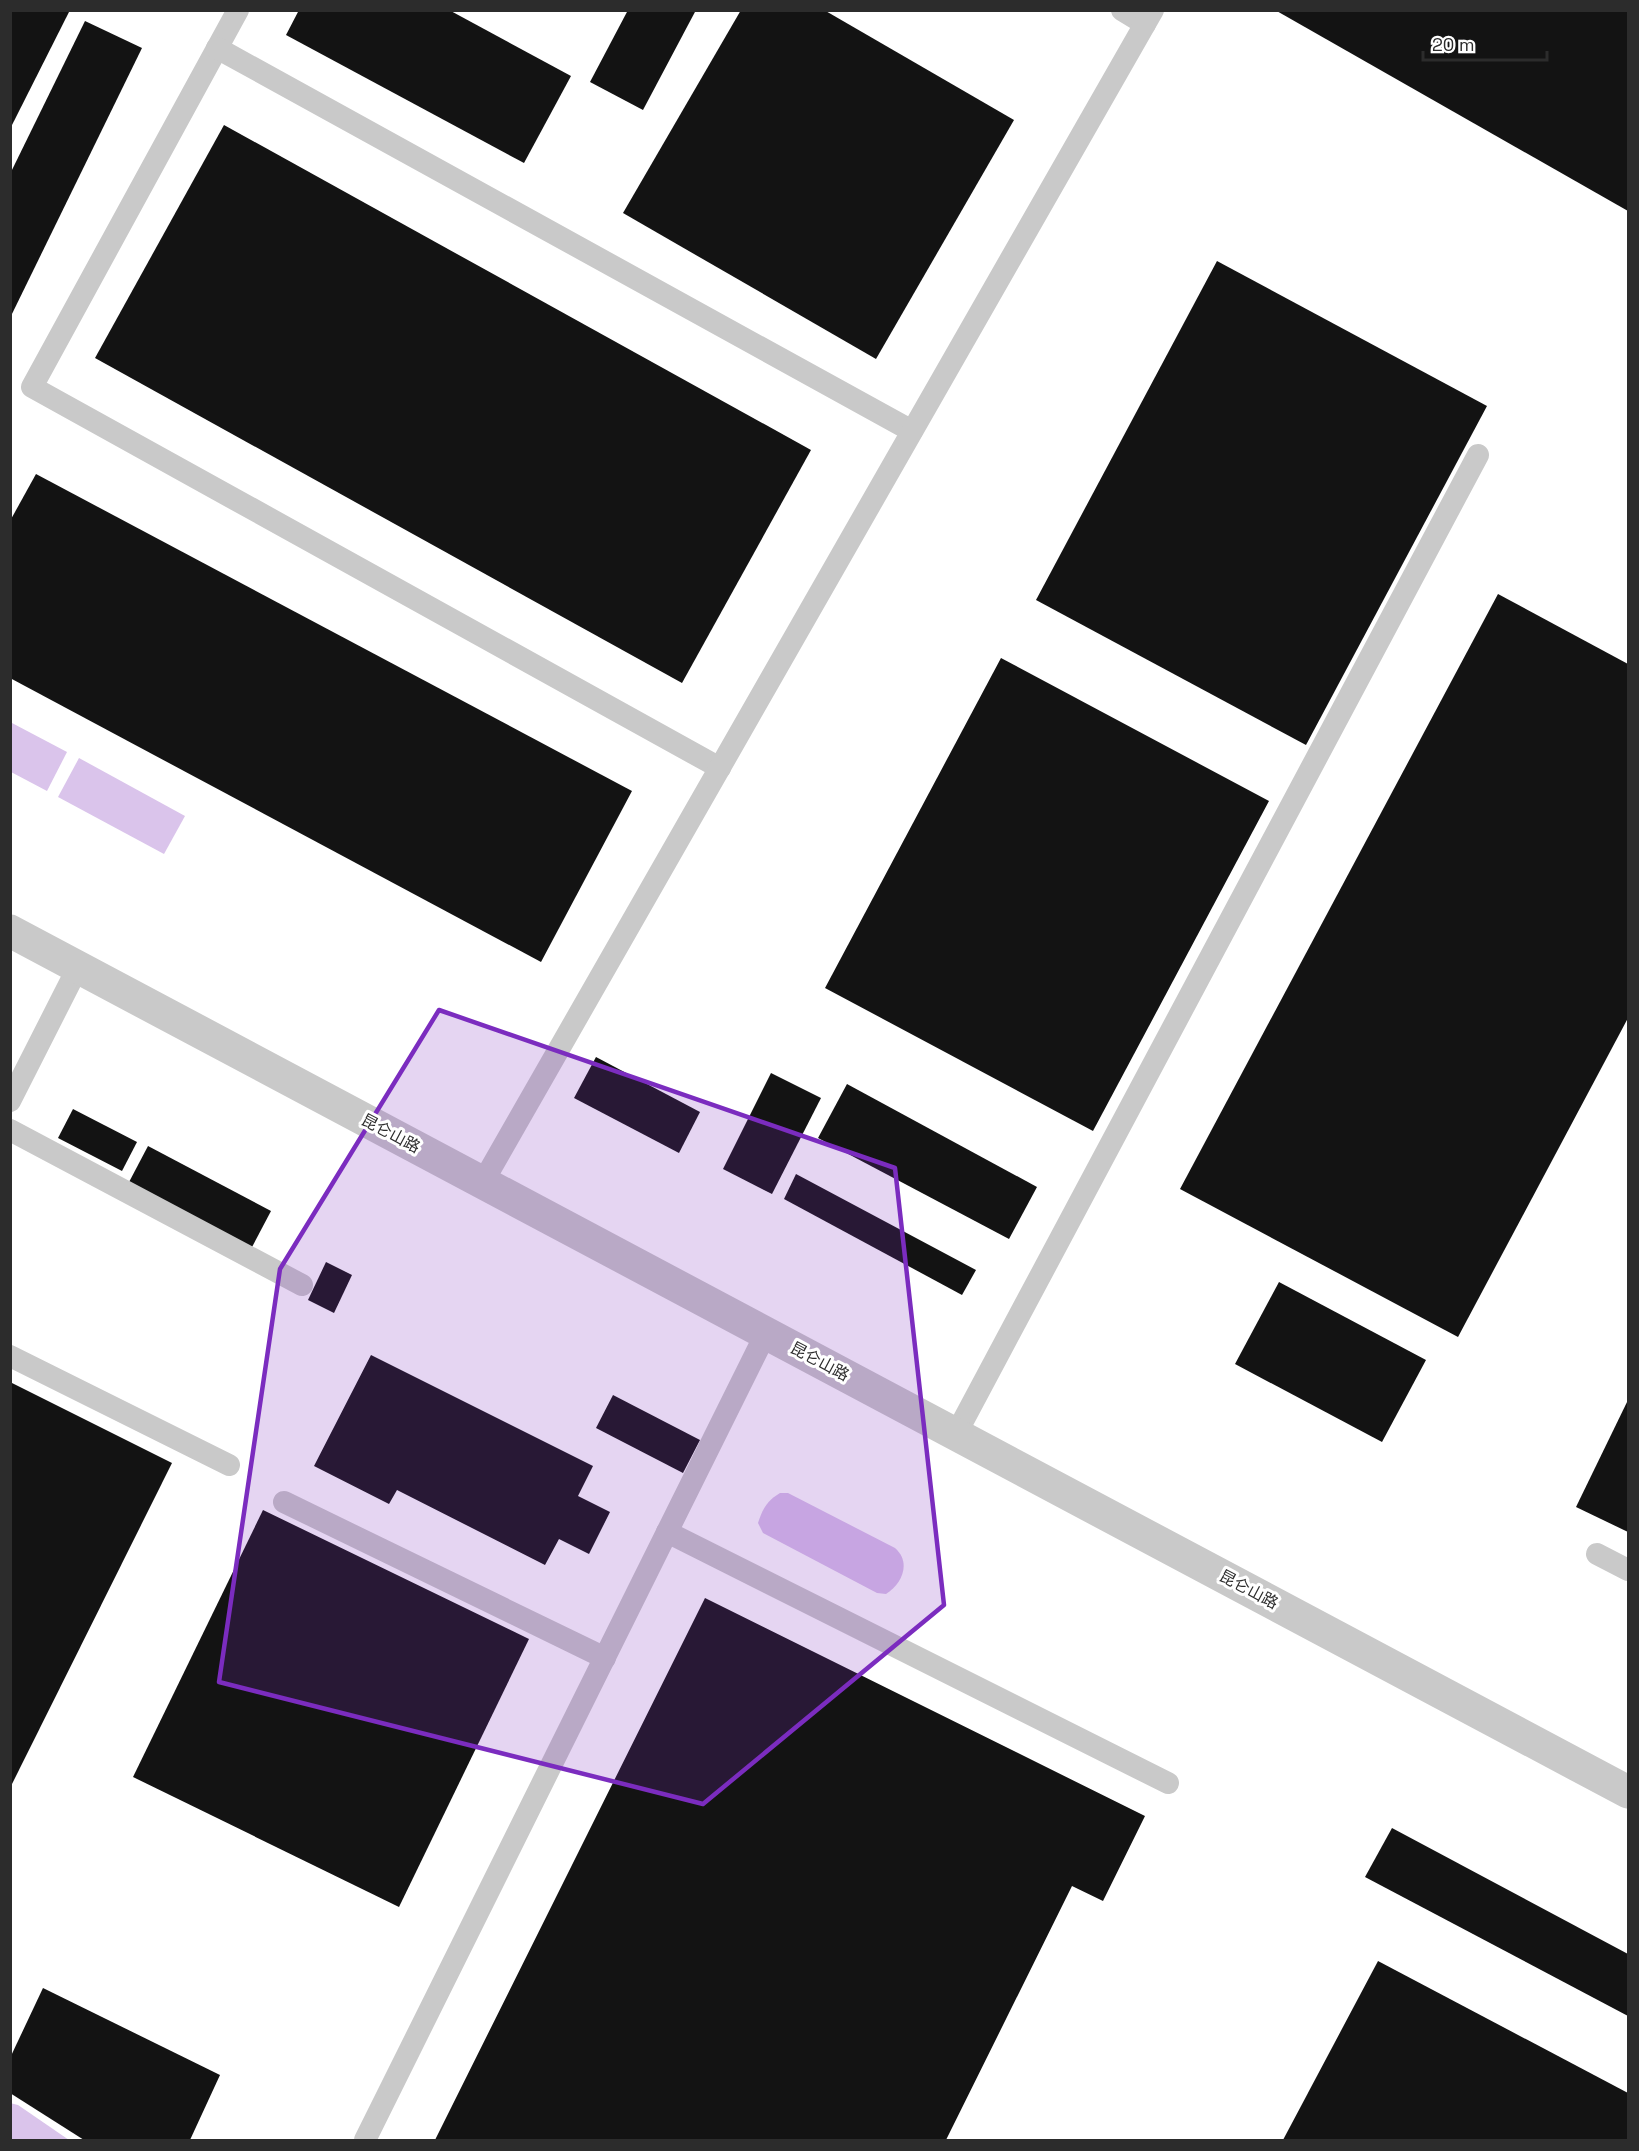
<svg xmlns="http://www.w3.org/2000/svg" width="1639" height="2151" font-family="'Space Grotesk','Noto Sans SC',sans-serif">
<rect width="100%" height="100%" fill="#fff"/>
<g fill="#dac4eb">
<path d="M12 723 67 752 47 791 11 772Z"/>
<path d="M79 758 185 816 164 854 58 797Z"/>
<path d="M780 1493H788L895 1548C911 1562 903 1583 886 1594L877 1593 763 1533 758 1523C763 1508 767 1501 780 1493Z"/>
<path d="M10 2103 18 2105 69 2140H11Z"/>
</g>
<g fill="#131313">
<path d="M10 10H70L10 129Z"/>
<path d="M299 10H449L571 76 524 163 286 35Z"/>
<path d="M628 10H696L643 110 590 82Z"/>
<path d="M741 10H824L1014 120 876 359 623 213Z"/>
<path d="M1275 10H1628V211Z"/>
<path d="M85 21 142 48 10 318V174Z"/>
<path d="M224 125 811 450 682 683 95 358Z"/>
<path d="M1217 261 1487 406 1306 745 1036 600Z"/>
<path d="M36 474 632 791 541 962 10 678V521Z"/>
<path d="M1498 594 1628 664V1018L1458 1337 1180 1189Z"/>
<path d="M1001 658 1269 801 1093 1131 825 988Z"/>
<path d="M596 1057 700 1112 679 1153 574 1098Z"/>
<path d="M771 1073 821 1098 772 1194 723 1169Z"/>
<path d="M847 1084 1037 1187 1009 1239 818 1138Z"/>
<path d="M73 1109 137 1142 122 1171 58 1138Z"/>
<path d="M148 1146 271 1211 251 1249 128 1184Z"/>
<path d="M796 1174 976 1270 962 1295 784 1199Z"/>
<path d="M326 1262 352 1275 334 1313 308 1300Z"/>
<path d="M1279 1282 1426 1360 1382 1442 1235 1364Z"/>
<path d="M371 1355 593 1466 578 1496 610 1512 589 1554 559 1539 545 1565 397 1490 389 1504 314 1466Z"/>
<path d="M10 1382 172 1463 10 1788Z"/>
<path d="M613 1395 700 1440 683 1473 596 1428Z"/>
<path d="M1628 1400V1532L1576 1507Z"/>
<path d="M263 1510 529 1639 399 1907 133 1777Z"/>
<path d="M705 1598 1145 1816 1103 1901 1072 1886 946 2140H435Z"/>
<path d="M1392 1828 1628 1954V2016L1365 1877Z"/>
<path d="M1378 1961 1628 2093V2140H1283Z"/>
<path d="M43 1988 220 2075 190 2140H84L10 2093V2058Z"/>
</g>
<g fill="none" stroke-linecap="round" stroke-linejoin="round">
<g stroke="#c9c9c9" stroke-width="22">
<path d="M238 10 32 387 720 768"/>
<path d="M1122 10 1145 24"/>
<path d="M217 48 912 431"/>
<path d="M10 1101 78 967"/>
<path d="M10 1130 302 1285"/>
<path d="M483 1182 1153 10"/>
<path d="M10 1356 229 1465"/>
<path d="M956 1434 1478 455"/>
<path d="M284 1502 605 1658"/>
<path d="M667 1532 1168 1783"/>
<path d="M1597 1554 1628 1570"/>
<path d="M365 2140 766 1333"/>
</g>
<path stroke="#c9c9c9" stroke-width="33" d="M10 931 1628 1792"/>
</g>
<path fill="#7b2cbf" fill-opacity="0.2" stroke="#7b2cbf" stroke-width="4.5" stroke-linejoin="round" d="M439 1010 895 1168 944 1605 703 1804 219 1682 280 1269Z"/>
<g text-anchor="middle" stroke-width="6" stroke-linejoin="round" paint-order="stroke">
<g font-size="16" fill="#2c2c2c" stroke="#fff">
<text transform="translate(391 1133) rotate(28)" y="6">昆仑山路</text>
<text transform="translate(820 1361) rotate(28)" y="6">昆仑山路</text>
<text transform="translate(1249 1589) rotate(28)" y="6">昆仑山路</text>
</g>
</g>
<rect width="1639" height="2151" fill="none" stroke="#2c2c2c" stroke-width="24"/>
<path d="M1423 51v9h124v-9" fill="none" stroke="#2c2c2c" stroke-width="3"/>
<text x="1432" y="51" font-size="18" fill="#2c2c2c" stroke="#ffffff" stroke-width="4.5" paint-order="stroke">20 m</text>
</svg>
